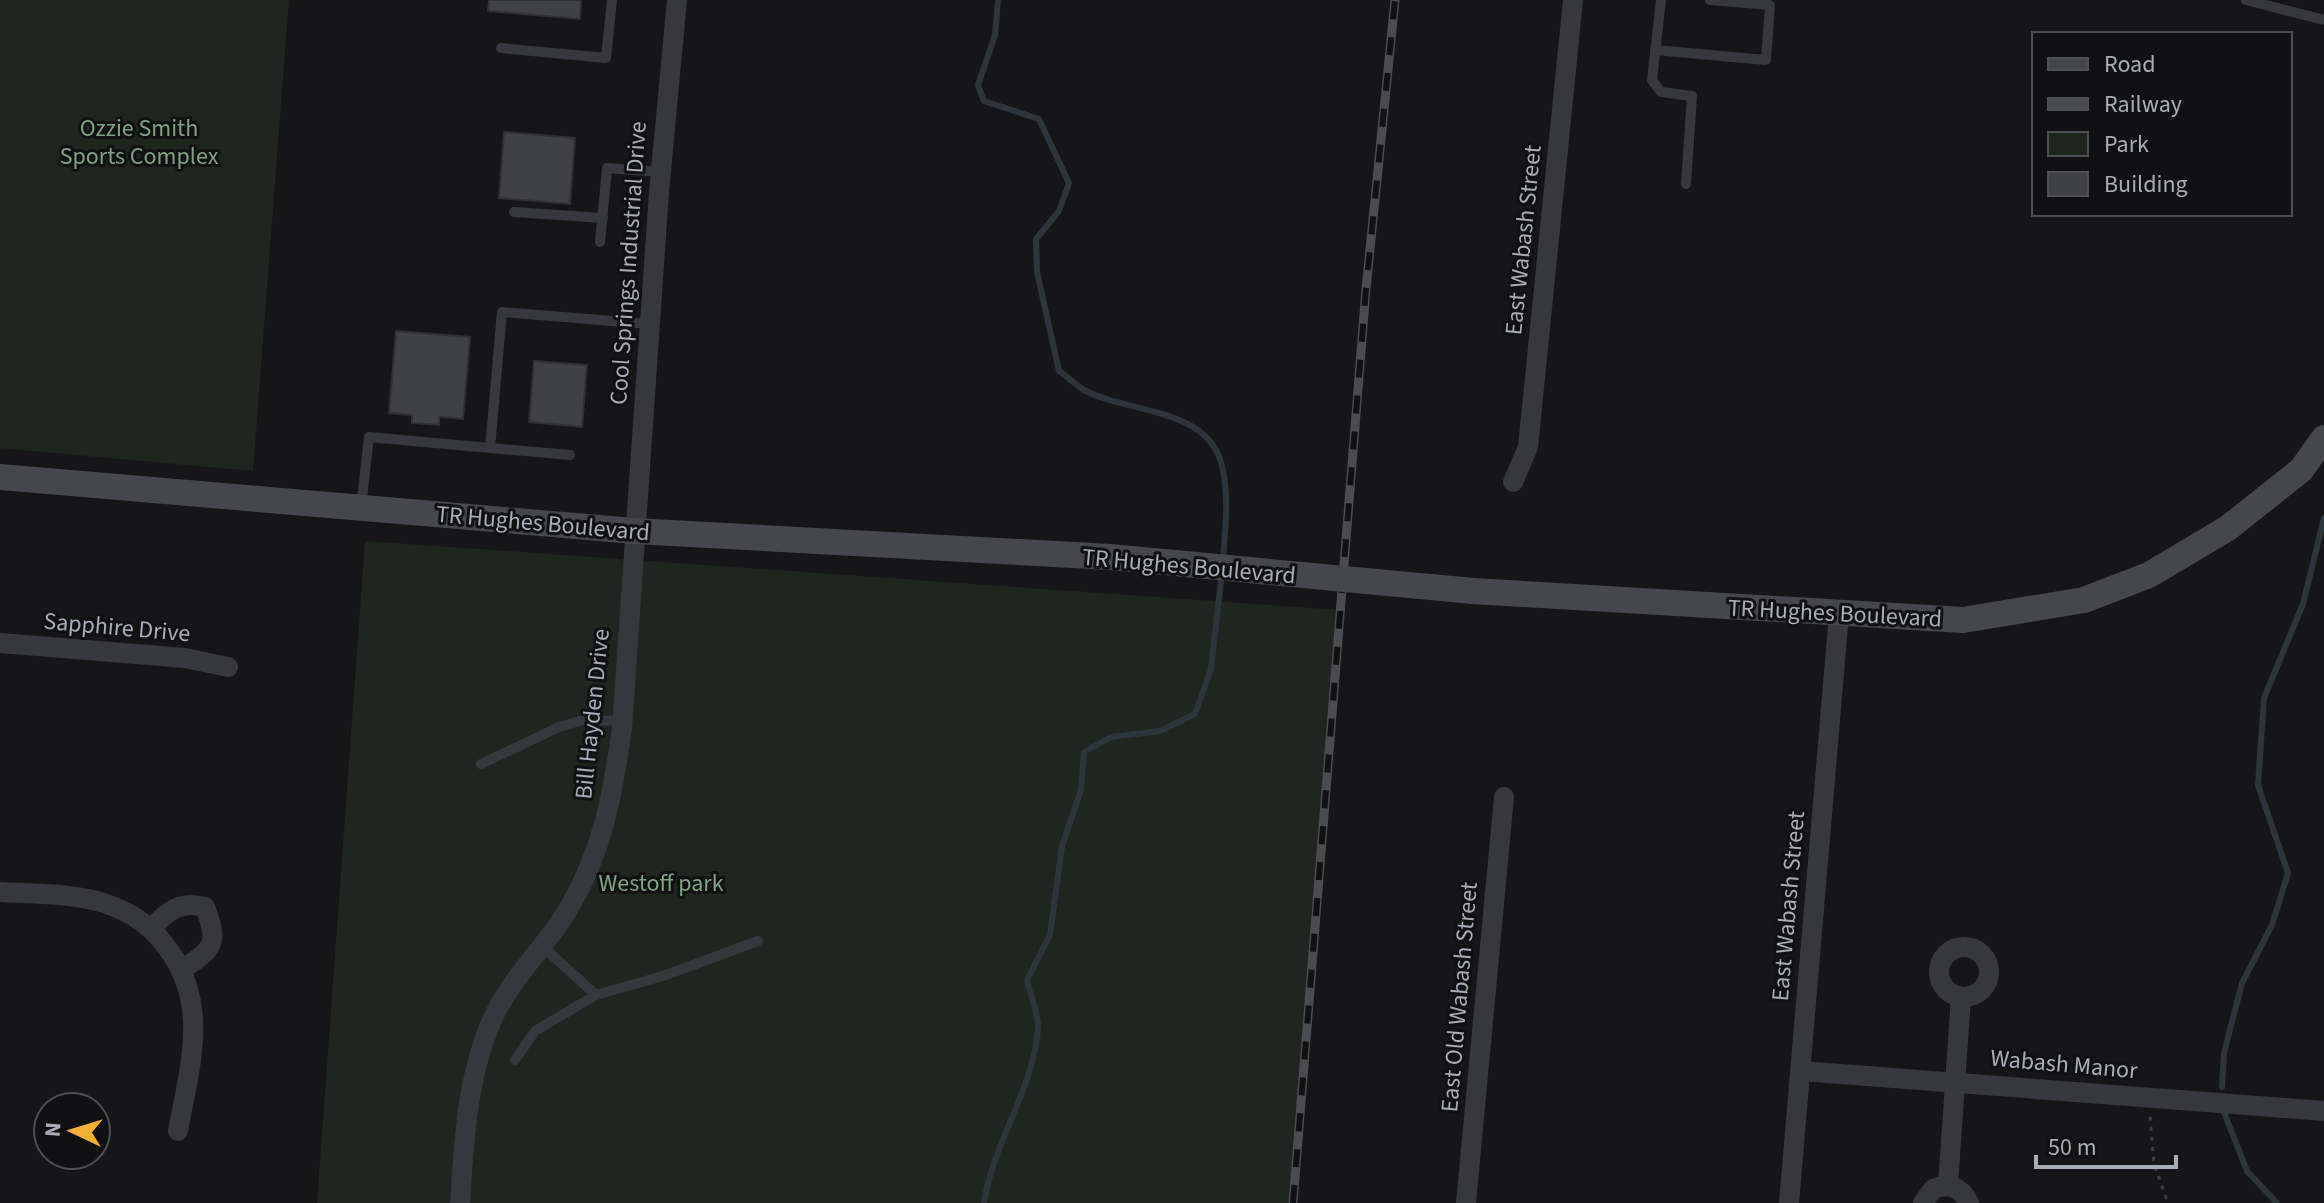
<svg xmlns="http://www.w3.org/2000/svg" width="2324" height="1203" font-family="'Source Sans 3',sans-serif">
<rect width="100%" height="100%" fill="#161618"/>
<g fill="#1e261f">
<path d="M0 0H289L253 471 0 448Z"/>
<path d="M365 541 1340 610 1294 1203H317Z"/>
</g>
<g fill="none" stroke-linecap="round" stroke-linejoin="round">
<g stroke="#2c353c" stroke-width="6">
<path d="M998 0 995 35 978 85 984 101 1039 119 1069 183 1059 211 1036 239 1037 272 1059 371C1068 377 1076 385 1084 390 1126 413 1205 407 1221 462 1230 494 1225 529 1223 561"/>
<path d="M2222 1087 2224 1053 2242 983 2272 925 2288 873 2258 785 2264 698 2303 604 2324 518"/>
<path d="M2222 1107 2247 1171 2277 1203"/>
<path d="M984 1203C993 1142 1033 1091 1038 1029 1039 1014 1030 995 1027 980L1050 935 1062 846 1081 790 1084 752 1111 737 1160 731 1195 714 1211 669 1222 572"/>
</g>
</g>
<g fill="#404145" stroke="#303034" stroke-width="2">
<path d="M489 0H581L580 19 488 11Z"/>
<path d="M504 132 575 138 570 204 499 198Z"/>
<path d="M396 331 470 337 463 419 439 417V425L412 423V415L389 413Z"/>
<path d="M534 361 587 365 582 427 529 422Z"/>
</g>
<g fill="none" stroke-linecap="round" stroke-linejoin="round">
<path stroke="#3d3f44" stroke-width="3" stroke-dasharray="4 6" stroke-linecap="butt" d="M2150 1117 2154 1164 2168 1203"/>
<g stroke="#37383d" stroke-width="10">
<path d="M1661 0 1652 80 1661 92 1692 96 1686 184"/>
<path d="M2246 0 2324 20"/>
<path d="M501 48 606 58 612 0"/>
<path d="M1655 50 1766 60 1770 5 1710 0"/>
<path d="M514 212 603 218"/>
<path d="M600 242 607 168 661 172"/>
<path d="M490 448 570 455"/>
<path d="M361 508 369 437 490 448 502 312 649 324"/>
<path d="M481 764 559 727 583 720 622 721"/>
<path d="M541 945 596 995"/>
<path d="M515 1060 535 1031 596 995 663 976 758 941"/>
</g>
<g stroke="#37383d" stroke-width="20">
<path d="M1513 482 1528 447 1573 0"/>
<path d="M0 643 185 658 228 667"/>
<path d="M0 892C33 894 72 893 104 903 134 913 153 927 171 953 209 1008 189 1070 178 1131"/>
<path d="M152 928C167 911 181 900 205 907 219 944 214 948 183 969"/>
<circle cx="1964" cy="972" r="25"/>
<path d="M1801 1071 2324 1111"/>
<path d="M1948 1185 1961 997"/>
<path d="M460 1203C464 1140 467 1076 493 1018 512 976 546 947 569 908 603 850 613 793 622 728L659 192 677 0"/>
<path d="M1466 1203 1504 797"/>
<path d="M1789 1203 1839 614"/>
<path d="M1923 1203 1933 1189C1949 1183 1962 1187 1969 1203"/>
</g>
<g stroke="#45474d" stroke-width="26">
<path d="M0 477 634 531 1110 557"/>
<path d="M1473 591 1963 620 2084 600 2149 575 2228 528 2301 470 2324 438"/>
</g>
<defs>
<path id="rail" d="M1293 1203 1366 289 1395 0"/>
</defs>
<use href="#rail" stroke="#4a4c52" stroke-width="9"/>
<use href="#rail" stroke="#111113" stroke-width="6" stroke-dasharray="18" stroke-linecap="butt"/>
<path stroke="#45474d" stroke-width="26" d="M1110 557 1473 591"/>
</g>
<g text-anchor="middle" stroke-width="6" stroke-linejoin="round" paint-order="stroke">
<g font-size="24" fill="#7fa381" stroke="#111113">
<text x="139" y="136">Ozzie Smith<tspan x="139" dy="28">Sports Complex</tspan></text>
<text x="661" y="891">Westoff park</text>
</g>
<g font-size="24" fill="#a8adb8" stroke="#111113">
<text transform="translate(1523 240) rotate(-84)" y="8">East Wabash Street</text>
<text transform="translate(628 263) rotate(-86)" y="8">Cool Springs Industrial Drive</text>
<text transform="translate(543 523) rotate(5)" y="8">TR Hughes Boulevard</text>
<text transform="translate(1189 566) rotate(5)" y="8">TR Hughes Boulevard</text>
<text transform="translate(1835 613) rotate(3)" y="8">TR Hughes Boulevard</text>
<text transform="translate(117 627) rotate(5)" y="8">Sapphire Drive</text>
<text transform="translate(592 714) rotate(-84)" y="8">Bill Hayden Drive</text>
<text transform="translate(1788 906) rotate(-85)" y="8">East Wabash Street</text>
<text transform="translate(1459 997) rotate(-85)" y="8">East Old Wabash Street</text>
<text transform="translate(2064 1064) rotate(5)" y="8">Wabash Manor</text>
</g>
</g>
<rect x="2032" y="32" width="260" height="184" fill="#111113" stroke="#4d4f55" stroke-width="2"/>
<rect x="2048" y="58" width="40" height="12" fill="#45474d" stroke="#4d4f55" stroke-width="2"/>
<text x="2104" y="72" font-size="24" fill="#a8adb8">Road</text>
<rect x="2048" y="98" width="40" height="12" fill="#4a4c52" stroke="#4d4f55" stroke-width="2"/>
<text x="2104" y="112" font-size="24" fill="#a8adb8">Railway</text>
<rect x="2048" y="132" width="40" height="24" fill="#1e261f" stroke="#4d4f55" stroke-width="2"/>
<text x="2104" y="152" font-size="24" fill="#a8adb8">Park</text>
<rect x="2048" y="172" width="40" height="24" fill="#404145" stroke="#4d4f55" stroke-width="2"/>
<text x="2104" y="192" font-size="24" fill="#a8adb8">Building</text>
<g transform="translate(72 1131) rotate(274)"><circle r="38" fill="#111113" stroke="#4d4f55" stroke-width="2"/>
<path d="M0-6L14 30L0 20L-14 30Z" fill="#f2b134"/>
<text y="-12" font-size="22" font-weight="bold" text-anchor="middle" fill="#a8adb8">N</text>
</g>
<path d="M2036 1155v12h140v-12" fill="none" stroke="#a8adb8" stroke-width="4"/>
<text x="2048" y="1155" font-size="24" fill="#a8adb8" stroke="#111113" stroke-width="6" paint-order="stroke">50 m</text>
</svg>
